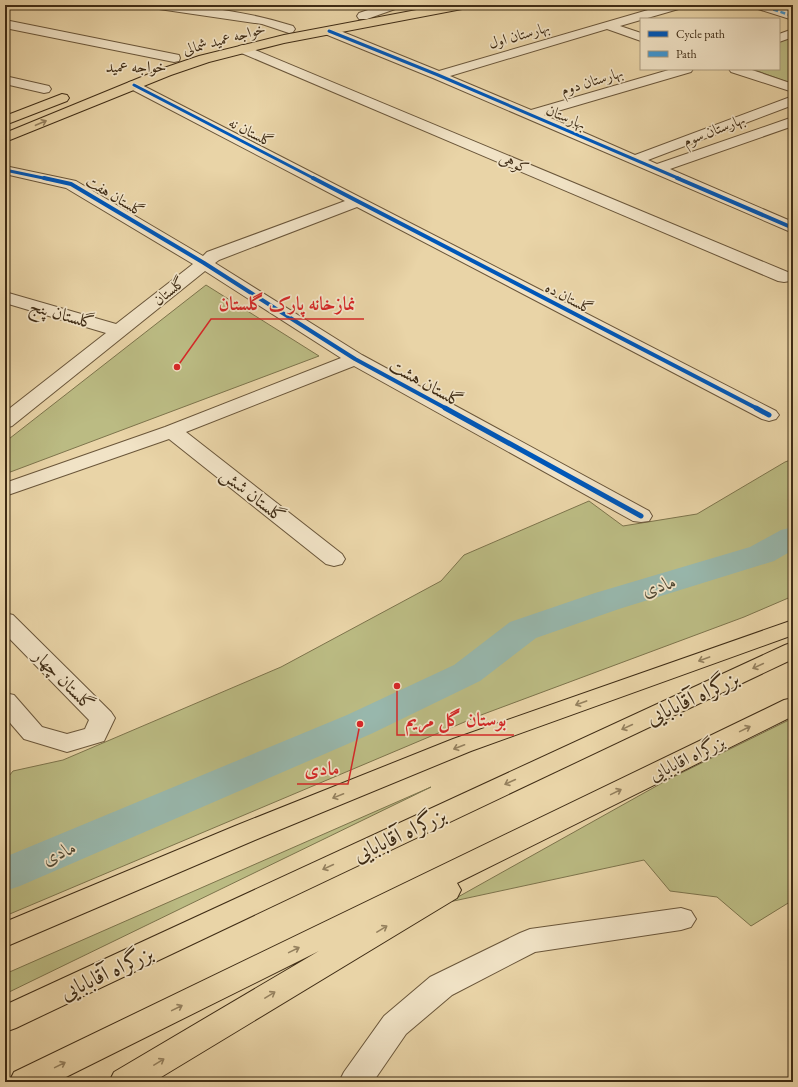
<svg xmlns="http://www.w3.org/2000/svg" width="798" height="1087" font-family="'EB Garamond',Amiri,serif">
<rect width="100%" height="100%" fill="#e9d4a7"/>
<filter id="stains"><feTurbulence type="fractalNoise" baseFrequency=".005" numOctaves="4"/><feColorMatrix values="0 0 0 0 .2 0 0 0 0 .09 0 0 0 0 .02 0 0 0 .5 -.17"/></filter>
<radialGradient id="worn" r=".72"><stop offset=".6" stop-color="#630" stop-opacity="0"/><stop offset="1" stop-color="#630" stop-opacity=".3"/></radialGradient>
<g fill="#bbbb83" stroke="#7d744c">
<path d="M793 37V84L752 69H779V42Z"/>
<path d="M206 285 319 356 5 474V442Z"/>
<path d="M793 459V596L744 617 481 715 5 916V781L13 771 63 760 281 667 441 581 464 555 589 501 623 526 697 514 785 462Z"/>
<path d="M793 718V900L751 926 717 897 670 891 644 860 449 902 669 779Z"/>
<path d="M431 787 5 994V974Z"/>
</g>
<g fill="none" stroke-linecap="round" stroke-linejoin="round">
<path fill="#98b7ac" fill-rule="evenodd" d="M793 527V550L774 561 619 609 536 638 480 681 373 733 20 886 5 891V857L347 715 454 665 510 622 595 593 750 547 781 530Z"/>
<defs>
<g id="minor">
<path d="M153 5C200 5 249 12 293 26L295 29 293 32 289 33 262 24 159 9 155 8Z"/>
<path d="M383 5H400L398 8 367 19H359L357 16 359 13Z"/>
<path d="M665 5H684L682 8 620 26 641 33V41L607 29 450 76 531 110 672 69H693L691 72 544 115 635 155 793 96V105L648 160 657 164 793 117V126L670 169 793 222V233L433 78 325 34 323 31 325 28H333L439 71Z"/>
<path d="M753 5H771L793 12V20L755 8Z"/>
<path d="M5 20 174 54 179 55 180 58 179 61 174 62 5 28Z"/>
<path d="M793 29V37L779 42V34Z"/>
<path d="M243 45 790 273 792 277 790 281 784 282 778 281 239 52 237 49 239 46Z"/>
<path d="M729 69H749L793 84V92L731 72Z"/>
<path d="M5 76 49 86 51 89 49 92 44 93 5 84Z"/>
<path d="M134 81 776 411 779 415 776 419 769 421 762 419 357 207 219 260 215 263 362 355 649 511 652 516 649 521 641 522 633 521 354 366 186 432 342 554 345 559 342 564 334 566 326 564 169 439 5 496V483L165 427 341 358 205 271 12 426 5 428V412L106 333 5 303V292L116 324 193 264 66 188 5 174V166L76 181 203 256 207 252 345 201 129 88 127 85 129 82Z"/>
<path d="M5 613 13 615 111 712 115 718 104 741 67 752 24 739 5 717V693L14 695 42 727 67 734 85 729 89 720 5 634Z"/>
<path d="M681 908 691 911 696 919 691 927 681 930 535 952 452 995 406 1034 373 1082H339L344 1072 384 1016 430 977 520 933 530 929Z"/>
</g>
<g id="major">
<path d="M443 5H468L466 8 462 9 284 43 209 62 171 75 5 142V133L161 69 199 56 284 35Z"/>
<path d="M62 94 67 95 69 98 67 101 5 125V116Z"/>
</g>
<g id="highway">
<path d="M793 620V635L471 751 255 840 5 947V922L235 826 453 739Z"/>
<path d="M793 642V659L16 1028 5 1032V1005L785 645Z"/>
<path d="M793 698V716L457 883 461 890 457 898 153 1082H109L114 1072 319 951 56 1082H9L14 1072 784 700Z"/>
</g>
</defs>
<use href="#minor" stroke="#6a563a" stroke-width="2"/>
<use href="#major" stroke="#3f2c15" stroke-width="2"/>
<use href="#highway" stroke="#3f2c15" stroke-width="2"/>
<use href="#minor" fill="#f1e3c6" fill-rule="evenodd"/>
<use href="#major" fill="#e9d4a7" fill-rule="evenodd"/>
<use href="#highway" fill="#e9d4a7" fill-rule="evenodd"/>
<g stroke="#3f96d3" stroke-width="2.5" stroke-dasharray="5 2.5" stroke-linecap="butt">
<path d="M759 5 793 16"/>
<path d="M786 5 793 7"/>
</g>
<defs>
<g id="cycleway-far2">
<path d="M329 31 438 75 680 179"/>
<path d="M134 85 315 179"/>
<path d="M5 170 48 179"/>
</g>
<g id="cycleway-far1">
<path d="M44 178 71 184 204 263 355 359 447 409"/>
<path d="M313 178 758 409"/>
<path d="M677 178 793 228"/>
</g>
<g id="cycleway">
<path d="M445 408 641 516"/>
<path d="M756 408 769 415"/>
</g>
</defs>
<use href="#cycleway-far2" stroke="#f1e3c6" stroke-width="4.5"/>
<use href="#cycleway-far1" stroke="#f1e3c6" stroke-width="6"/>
<use href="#cycleway" stroke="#f1e3c6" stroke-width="8"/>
<use href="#cycleway-far2" stroke="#0057b8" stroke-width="3"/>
<use href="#cycleway-far1" stroke="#0057b8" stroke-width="4"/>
<use href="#cycleway" stroke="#0057b8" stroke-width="5"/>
</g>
<defs><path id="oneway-shaft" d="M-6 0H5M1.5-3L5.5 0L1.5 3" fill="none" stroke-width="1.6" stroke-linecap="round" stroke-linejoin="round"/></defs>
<g stroke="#94805e">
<use href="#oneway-shaft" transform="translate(41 123) rotate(-23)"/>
<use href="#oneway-shaft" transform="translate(704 659) rotate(160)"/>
<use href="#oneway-shaft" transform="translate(758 666) rotate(155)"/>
<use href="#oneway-shaft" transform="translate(581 703) rotate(160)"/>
<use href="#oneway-shaft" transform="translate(627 727) rotate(155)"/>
<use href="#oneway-shaft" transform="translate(745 729) rotate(-26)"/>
<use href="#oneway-shaft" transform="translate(459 747) rotate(159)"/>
<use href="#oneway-shaft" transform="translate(510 782) rotate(155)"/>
<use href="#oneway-shaft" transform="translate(616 792) rotate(-26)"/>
<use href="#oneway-shaft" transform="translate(338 796) rotate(158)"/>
<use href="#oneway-shaft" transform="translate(328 867) rotate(155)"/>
<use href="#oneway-shaft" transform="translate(382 929) rotate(-31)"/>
<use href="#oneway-shaft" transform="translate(294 950) rotate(-26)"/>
<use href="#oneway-shaft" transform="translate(270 995) rotate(-31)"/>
<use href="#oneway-shaft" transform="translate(177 1008) rotate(-26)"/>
<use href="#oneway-shaft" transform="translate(159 1062) rotate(-31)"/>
<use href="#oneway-shaft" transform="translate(60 1065) rotate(-26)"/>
</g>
<g text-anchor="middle" stroke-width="3.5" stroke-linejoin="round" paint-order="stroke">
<g font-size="15" fill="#3f2c15" stroke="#f1e3c6">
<text transform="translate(519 35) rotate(-16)" y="5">بهارستان اول</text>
<text transform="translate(224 39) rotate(-15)" y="5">خواجه عمید شمالی</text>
<text transform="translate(592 81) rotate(-17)" y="5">بهارستان دوم</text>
<text transform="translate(566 117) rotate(23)" y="5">بهارستان</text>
<text transform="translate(714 130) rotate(-21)" y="5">بهارستان سوم</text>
<text transform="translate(251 132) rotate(27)" y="5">گلستان نه</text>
<text transform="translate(514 163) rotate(23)" y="5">کوهی</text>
<text transform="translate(115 196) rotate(31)" y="5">گلستان هفت</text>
<text transform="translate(169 291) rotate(-39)" y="5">گلستان</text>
<text transform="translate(569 298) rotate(28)" y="5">گلستان ده</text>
</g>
<g font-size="16" fill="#3f2c15" stroke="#f1e3c6">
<text x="136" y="72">خواجه عمید</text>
</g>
<g font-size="18" fill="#3f2c15" stroke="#f1e3c6">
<text transform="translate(62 314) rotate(16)" y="6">گلستان پنج</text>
<text transform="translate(426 383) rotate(29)" y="6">گلستان هشت</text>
<text transform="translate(253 495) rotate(38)" y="6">گلستان شش</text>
<text transform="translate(64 680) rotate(45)" y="6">گلستان چهار</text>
<text transform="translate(687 758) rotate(-26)" y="6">بزرگراه اقابابایی</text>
</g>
<g font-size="19" font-style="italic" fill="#514833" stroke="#f1e3c6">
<text transform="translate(659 585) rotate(-17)" y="7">مادی</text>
<text transform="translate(59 852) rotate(-23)" y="7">مادی</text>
</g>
<g font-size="22" fill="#3f2c15" stroke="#f1e3c6">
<text transform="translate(692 697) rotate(-25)" y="8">بزرگراه آقابابایی</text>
<text transform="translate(399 834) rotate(-25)" y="8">بزرگراه آقابابایی</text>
<text transform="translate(106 972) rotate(-25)" y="8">بزرگراه آقابابایی</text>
</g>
</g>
<path fill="none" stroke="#d62828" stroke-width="1.5" d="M177 367L211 319H364M397 686L397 735H514M360 724L348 784H297"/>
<g fill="#d62828" stroke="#f1e3c6" stroke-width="1.5">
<circle cx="177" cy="367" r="4"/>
<circle cx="397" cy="686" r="4"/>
<circle cx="360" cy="724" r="4"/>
</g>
<g font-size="19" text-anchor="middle" font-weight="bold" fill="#d62828" stroke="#f1e3c6" stroke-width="3.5" stroke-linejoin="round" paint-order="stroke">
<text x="287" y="310">نمازخانه پارک گلستان</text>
<text x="456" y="726">بوستان گل مریم</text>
<text x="322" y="775">مادی</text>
</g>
<rect width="798" height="1087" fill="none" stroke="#e9d4a7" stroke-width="20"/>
<rect x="6" y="6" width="786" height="1075" fill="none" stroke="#3f2c15" stroke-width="2"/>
<rect x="10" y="10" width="778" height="1067" fill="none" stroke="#3f2c15"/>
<rect x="640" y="18" width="140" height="52" fill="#f1e3c6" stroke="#aa9a7f"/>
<rect x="648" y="31" width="20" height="6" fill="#0057b8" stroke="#aa9a7f"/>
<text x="676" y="38" font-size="12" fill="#3f2c15">Cycle path</text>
<rect x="648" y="51" width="20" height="6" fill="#3f96d3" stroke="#aa9a7f"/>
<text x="676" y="58" font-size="12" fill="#3f2c15">Path</text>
<rect width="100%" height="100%" filter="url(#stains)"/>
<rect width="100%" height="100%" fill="url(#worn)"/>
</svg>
